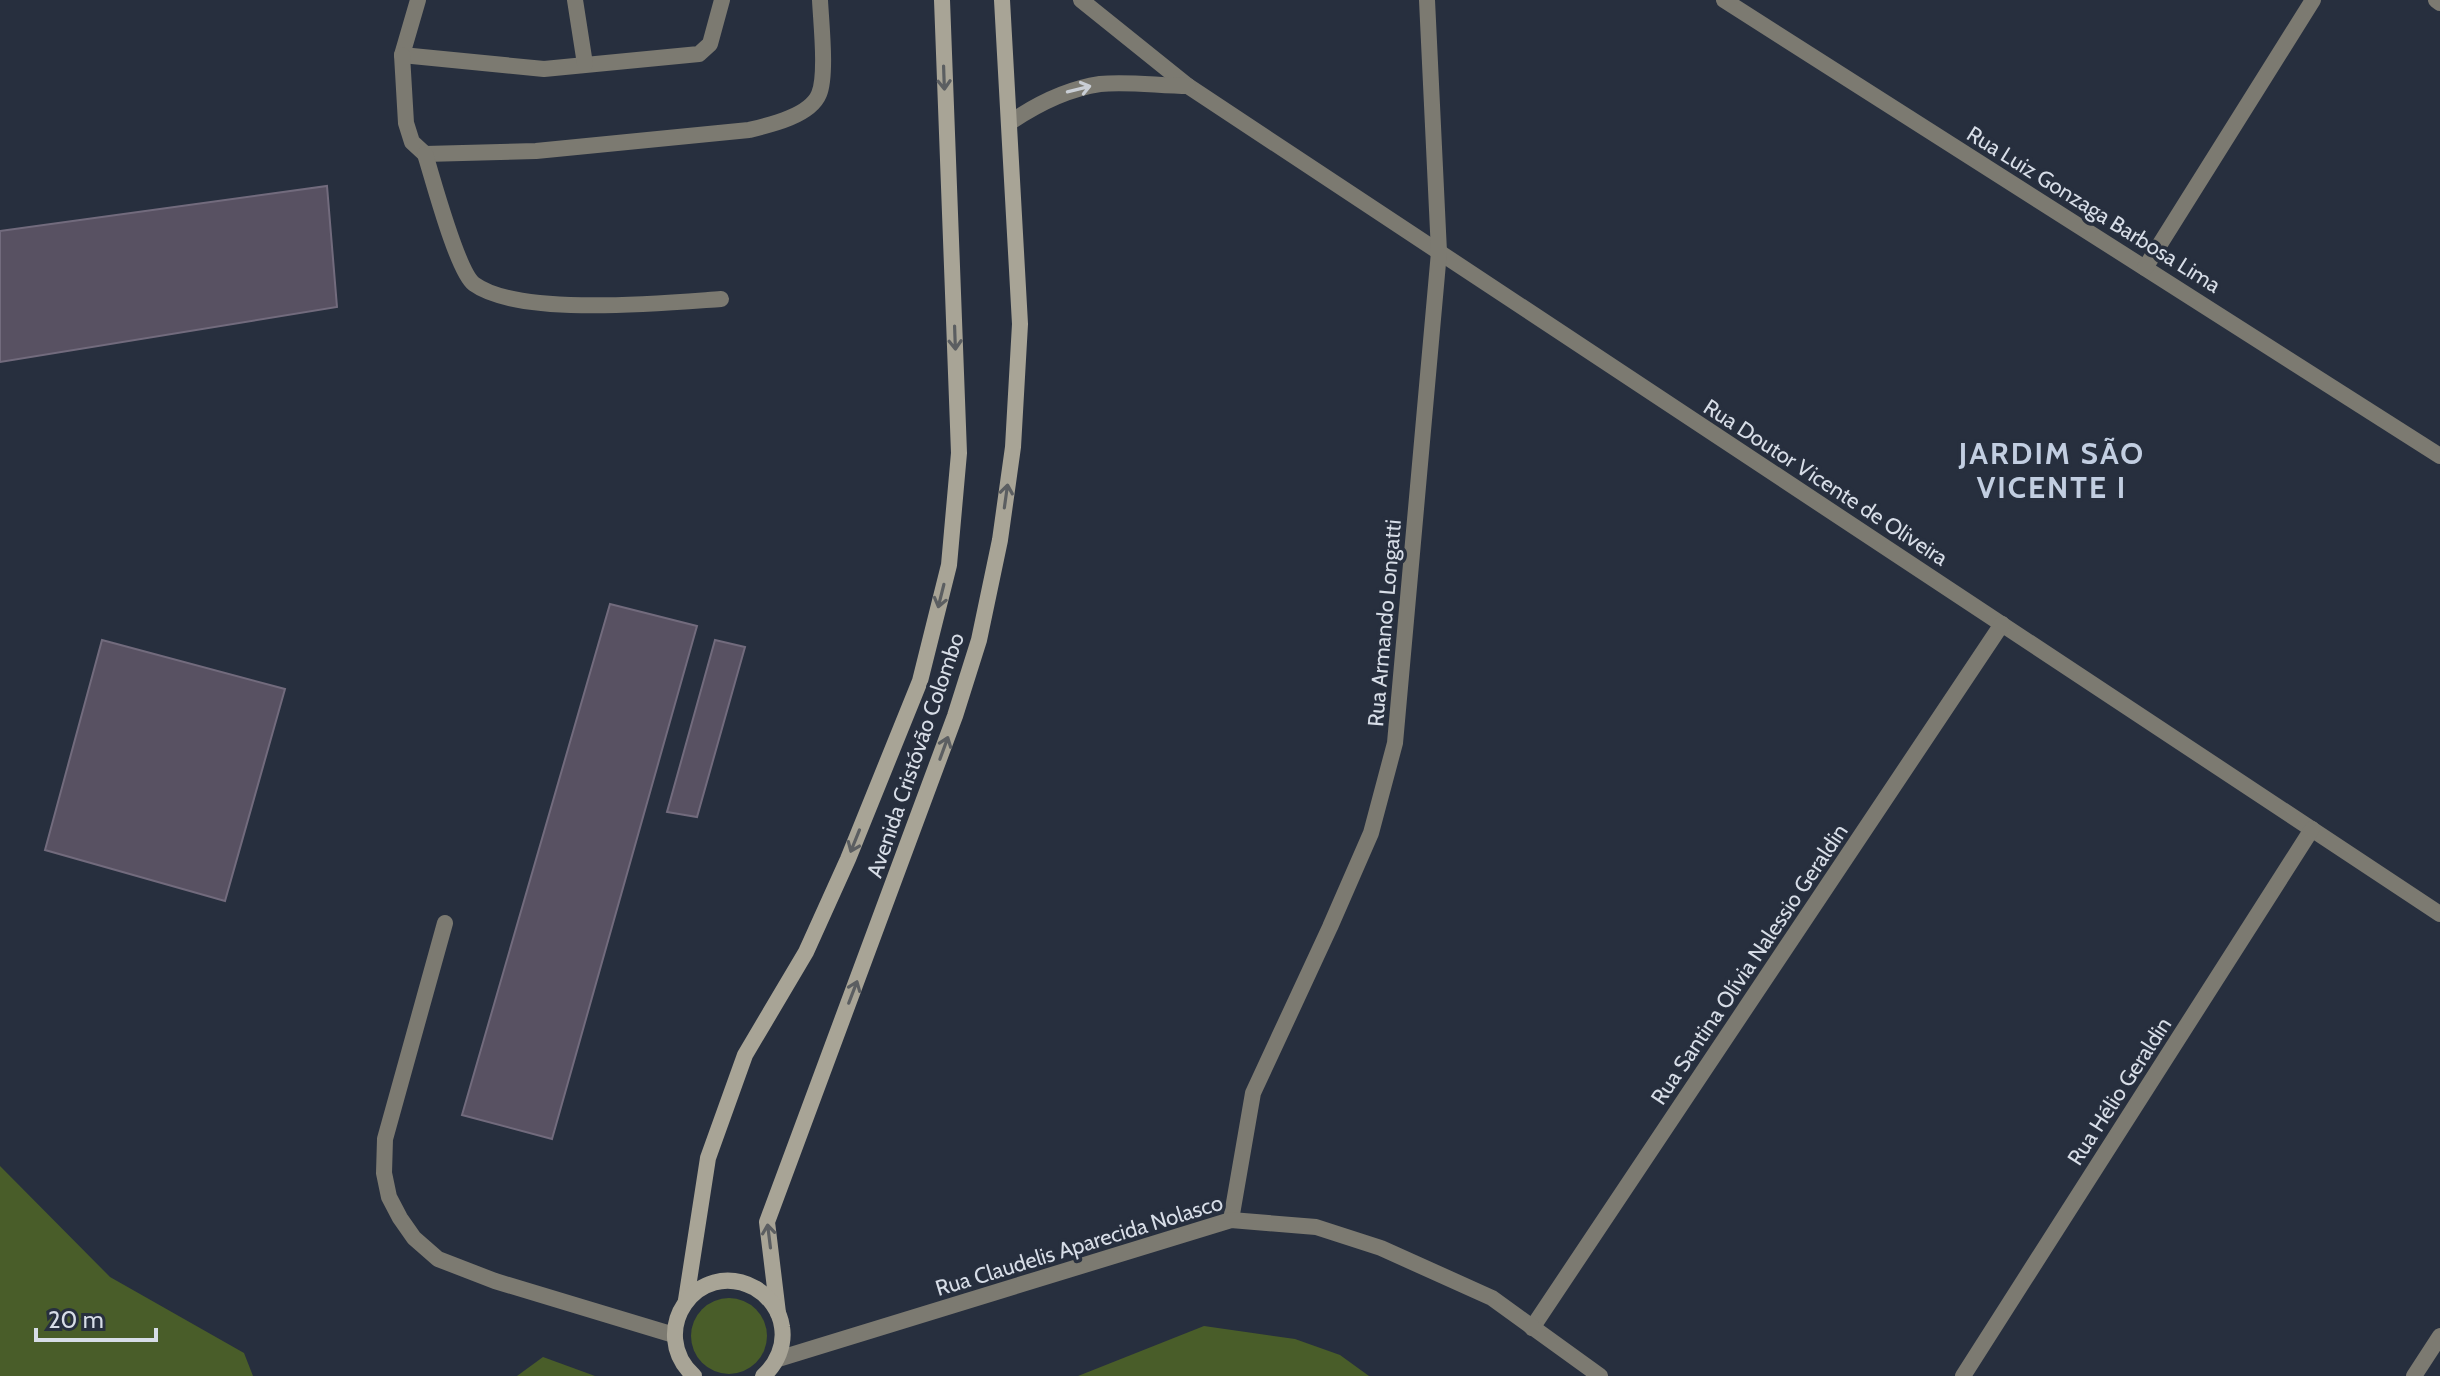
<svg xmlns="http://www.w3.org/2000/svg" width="2440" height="1376" font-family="Cabin,sans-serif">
<rect width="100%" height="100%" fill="#272f3e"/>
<g fill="#495d29">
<path d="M0 1166 110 1277 244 1353 253 1376H0Z"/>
<circle cx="729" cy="1336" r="38"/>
<path d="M1204 1326 1295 1339 1340 1355 1369 1376H1078Z"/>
<path d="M543 1357 595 1376H517Z"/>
</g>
<g fill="#585162" stroke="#726b7d" stroke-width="2">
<path d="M327 186 337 307 0 362V231Z"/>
<path d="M610 604 697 626 552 1139 462 1115Z"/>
<path d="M102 640 285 689 225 901 45 850Z"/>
<path d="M715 640 745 647 697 817 667 812Z"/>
</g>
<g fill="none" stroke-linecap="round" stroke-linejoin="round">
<g stroke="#7c7a71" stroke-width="16">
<path d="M418 0 402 55 544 69 699 54 710 44 722 0"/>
<path d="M575 0 585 64"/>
<path d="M402 55 406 123 412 142 425 154 536 151 749 130C770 125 810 116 819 94 827 75 821 22 820 0"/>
<path d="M425 154C433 179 457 271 474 284 519 317 664 303 721 299"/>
<path d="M445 923 385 1139 384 1173 389 1197 400 1218 414 1238 438 1259 495 1281 674 1335"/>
</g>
<g stroke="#7c7a71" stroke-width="16">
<path d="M1081 0 1188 86 2440 914"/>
<path d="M1724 0 2440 456"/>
<path d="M2436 0 2440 3"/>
<path d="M1009 123C1037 104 1066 89 1100 84 1128 81 1160 86 1188 86"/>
<path d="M2145 268 2313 0"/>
<path d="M1231 1220 1253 1093 1330 927 1371 833 1395 743 1439 252 1427 0"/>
<path d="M1532 1328 2002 624"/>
<path d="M778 1359 1231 1220 1316 1227 1381 1248 1492 1298 1600 1376"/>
<path d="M1963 1376 2312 829"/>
<path d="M2414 1376 2440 1336"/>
</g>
<g stroke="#a8a496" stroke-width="16">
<path d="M686 1300 708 1158 745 1055 806 952 848 859 920 681 949 565 959 453 942 0"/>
<path d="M778 1313 767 1222 955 716 979 640 1000 540 1013 447 1020 324 1002 0"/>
<path d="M694 1376C646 1332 697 1257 755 1288 769 1296 780 1311 782 1327 785 1345 777 1364 763 1376"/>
</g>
</g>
<defs><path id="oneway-shaft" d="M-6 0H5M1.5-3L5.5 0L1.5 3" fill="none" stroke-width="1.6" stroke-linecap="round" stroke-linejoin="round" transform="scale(2)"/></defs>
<g stroke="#5b5e61">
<use href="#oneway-shaft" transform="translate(944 78) rotate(88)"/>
<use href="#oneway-shaft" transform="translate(955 338) rotate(88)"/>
<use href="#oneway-shaft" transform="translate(1006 496) rotate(-82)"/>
<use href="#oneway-shaft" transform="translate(941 596) rotate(104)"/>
<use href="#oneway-shaft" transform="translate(944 748) rotate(-70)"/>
<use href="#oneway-shaft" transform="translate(855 841) rotate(112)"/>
<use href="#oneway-shaft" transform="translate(853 992) rotate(-69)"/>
<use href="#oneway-shaft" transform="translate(769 1236) rotate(-97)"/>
</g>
<use stroke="#c9ced5" href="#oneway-shaft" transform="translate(1079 89) rotate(-14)"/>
<g text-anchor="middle" stroke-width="7" stroke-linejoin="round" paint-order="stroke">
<g font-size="22" fill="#d7dde7" stroke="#272f3e">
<text transform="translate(2094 209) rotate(32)" y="8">Rua Luiz Gonzaga Barbosa Lima</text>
<text transform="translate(1826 482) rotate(33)" y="8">Rua Doutor Vicente de Oliveira</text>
<text transform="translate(1384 623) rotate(-85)" y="8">Rua Armando Longatti</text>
<text transform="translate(915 755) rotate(-71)" y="8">Avenida Cristóvão Colombo</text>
<text transform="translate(1749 964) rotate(-56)" y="8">Rua Santina Olívia Nalessio Geraldin</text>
<text transform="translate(2119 1091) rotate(-57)" y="8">Rua Hélio Geraldin</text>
<text transform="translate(1079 1245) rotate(-17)" y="8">Rua Claudelis Aparecida Nolasco</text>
</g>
<g font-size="30" font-weight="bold" letter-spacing="2" fill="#c2cee1" stroke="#272f3e">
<text x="2052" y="464">JARDIM SÃO<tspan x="2052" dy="34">VICENTE I</tspan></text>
</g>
</g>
<path d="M36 1328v12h120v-12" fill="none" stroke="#d7dde7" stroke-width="4"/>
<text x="48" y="1328" font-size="24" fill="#d7dde7" stroke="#272f3e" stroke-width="6" paint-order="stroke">20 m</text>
</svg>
